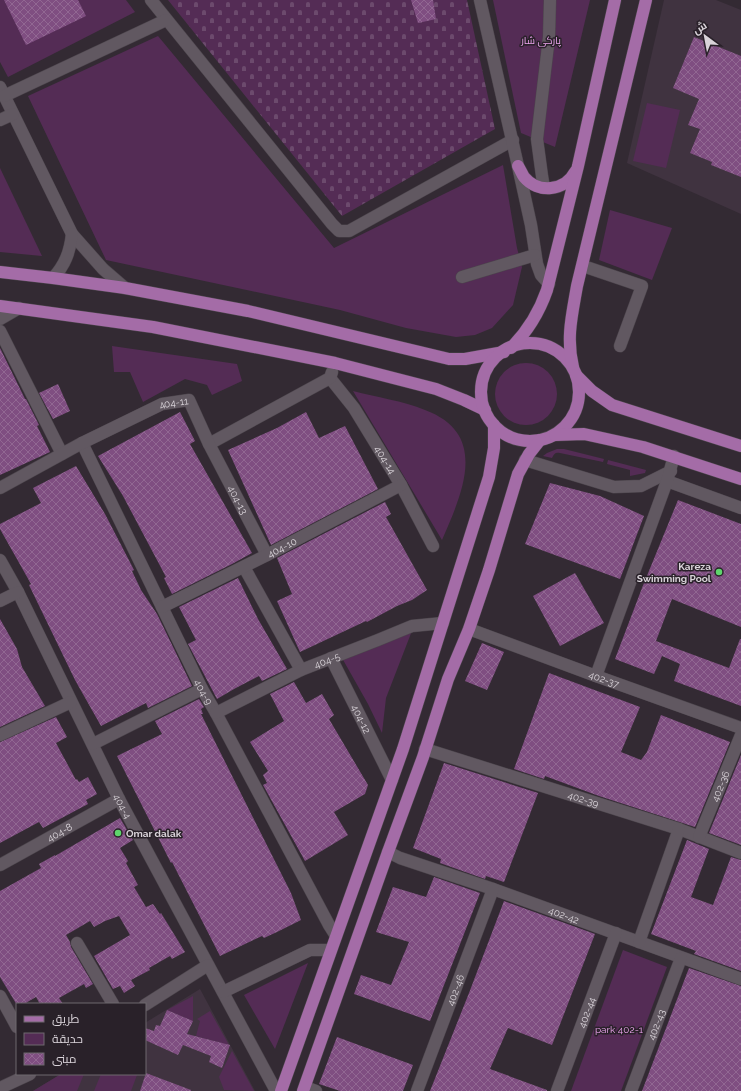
<svg xmlns="http://www.w3.org/2000/svg" width="741" height="1091" font-family="Raleway,Cairo,sans-serif">
<defs>
<pattern id="cemetery-stones" width="16" height="16" patternUnits="userSpaceOnUse"><rect width="16" height="16" fill="#542c55"/><path d="M2 7V4a2 2 0 0 1 4 0v3zM10 15v-3a2 2 0 0 1 4 0v3z" fill="#6c4a6d"/></pattern>
<pattern id="building-cross-hatch" width="8" height="8" patternUnits="userSpaceOnUse"><rect width="8" height="8" fill="#7f4e81"/><path d="M0 0l8 8M0 8l8-8" fill="none" stroke="#916792"/></pattern>
</defs>
<rect width="100%" height="100%" fill="#332a33"/>
<g fill="#403340">
<path d="M664 0H716L741 10V214L627 163Z"/>
<path d="M200 989 255 1091H33L61 1074H145V1023Z"/>
</g>
<g fill="#542c55">
<path d="M0 0H126L135 12 8 77 0 62Z"/>
<path d="M493 0H590L555 147 521 133Z"/>
<path d="M158 36 334 248 503 165 517 248 522 267 513 305 492 328 475 335 456 337 406 328 340 310 106 260 28 96Z"/>
<path d="M647 103 680 110 666 168 633 161Z"/>
<path d="M0 168 42 256 0 252Z"/>
<path d="M610 210 672 228 652 280 599 260Z"/>
<path d="M112 346 237 364 242 381 212 395 207 385 185 379 143 402 130 372H114Z"/>
<circle cx="526" cy="394" r="31"/>
<path d="M353 391C376 397 403 401 425 410 490 434 462 494 442 540Z"/>
<path d="M557 449H564L604 459 603 462 560 453C555 452 554 454 552 458L543 456 547 453Z"/>
<path d="M608 460 646 470 645 473 630 476V470L607 464Z"/>
<path d="M415 623 386 698 382 733 368 704 342 658Z"/>
<path d="M623 950 667 967 621 1091H571Z"/>
<path d="M308 963 275 1049 244 995Z"/>
<path d="M193 996V1021L167 1010Z"/>
<path d="M210 1011 229 1045 196 1036 200 1021 197 1019Z"/>
<path d="M232 1051 254 1091H255L224 1090 219 1077Z"/>
<path d="M61 1074H84L77 1091H33Z"/>
<path d="M101 1074H133L137 1075 131 1091H94Z"/>
</g>
<path fill="url(#cemetery-stones)" d="M168 0H467L495 129 342 216Z"/>
<g fill="url(#building-cross-hatch)">
<path d="M4 0H78L86 16 26 45Z"/>
<path d="M411 0H433L436 19 418 23Z"/>
<path d="M694 37 741 56V177L711 165 712 162 690 153 700 129 688 125 699 99 673 88Z"/>
<path d="M0 348 25 399H26L39 425 37 426 50 452 0 475Z"/>
<path d="M58 384 70 411 53 419 39 393Z"/>
<path d="M180 412 195 441 190 444 252 553 232 564 172 594 164 578 166 577 123 496 98 456Z"/>
<path d="M306 412 319 438 345 426 378 489 271 545 228 450 277 428Z"/>
<path d="M76 466 105 514 134 570 132 571 141 590 157 614 192 686 148 708 146 703 101 726 75 680 29 585 31 584 0 529V524L41 503 33 488Z"/>
<path d="M550 483 600 496 644 516 620 579 525 544Z"/>
<path d="M678 500 741 524V627L672 599 656 641 729 668 740 639H741V706L674 681 680 664 662 656 654 674 615 659 642 588Z"/>
<path d="M385 502 391 514 386 517 427 590 412 600 397 606 367 622 366 621 300 652 277 601 292 594 277 558Z"/>
<path d="M575 573 604 623 560 646 533 596Z"/>
<path d="M238 578 258 619 287 669 262 681 259 676 234 689 217 699 188 644 196 640 179 607Z"/>
<path d="M0 619 17 649 22 667 45 706 0 727Z"/>
<path d="M482 643 504 652 487 690 465 681Z"/>
<path d="M549 673 640 707 621 752 641 760 647 752 661 715 730 742 695 827 599 796 545 776 544 779 514 769Z"/>
<path d="M294 682 306 703 322 694 334 715 329 719 368 785 365 794 334 812 348 835 305 861 263 785 267 783 263 775 268 771 250 742 284 721 270 694Z"/>
<path d="M199 699 204 707 201 709 203 714H201L291 893 301 920 277 932 264 938 262 936 220 956 172 862 171 863 117 756 162 734 155 721Z"/>
<path d="M56 717 67 737 56 743 76 780 77 779 79 782 88 777 97 794 86 800 88 804 43 828 39 822 0 843V742Z"/>
<path d="M741 755V845L709 833Z"/>
<path d="M444 763 538 793 504 882 486 876 485 879 440 863 441 859 413 848Z"/>
<path d="M120 818 133 840 120 848 128 861 126 863 138 885 134 887 146 907 153 904 160 914 161 913 185 952 172 959 170 956 149 968 150 970 131 980 135 986 124 993 120 986 113 989 94 956 130 935 119 916 105 921 94 927 90 921 66 935 70 942 71 947 93 984 86 988 84 984 59 998 63 1004H40L36 997 24 1004H17V1005L0 977V891L41 868 39 864 55 855V856Z"/>
<path d="M687 840 709 849 691 897 713 905 731 857 741 860V971L694 954 696 951 651 934Z"/>
<path d="M434 877 480 893 430 1021 354 994 361 975 391 985 409 942 376 932 393 887 426 897Z"/>
<path d="M504 901 595 934 552 1045 508 1028 490 1069 547 1090V1091H430L469 993Z"/>
<path d="M689 968 741 986V1091H642Z"/>
<path d="M167 1010 193 1021 187 1034 230 1045 222 1068 209 1062 211 1056 183 1045 178 1055 145 1040V1028L154 1031 156 1025 160 1026Z"/>
<path d="M337 1037 413 1065 403 1091H340L319 1084Z"/>
<path d="M146 1073 191 1090V1091H140Z"/>
</g>
<g fill="none" stroke-linecap="round" stroke-linejoin="round">
<defs>
<g id="minor">
<path d="M151 0 332 224 339 231H349L513 140"/>
<path d="M480 0 518 166 531 225 537 264 541 275 549 284"/>
<path d="M0 87 72 234 103 269 125 288"/>
<path d="M4 96 166 20"/>
<path d="M0 120 13 114"/>
<path d="M544 188 542 176 537 139 549 37 550 0"/>
<path d="M583 266 642 286 620 346"/>
<path d="M462 277 535 255"/>
<path d="M53 278C65 265 70 252 72 234"/>
<path d="M0 319 19 308"/>
<path d="M0 331 62 454"/>
<path id="s1" d="M330 378 354 408 401 485 433 546"/>
<path id="s2" d="M82 443 202 689 216 713 329 925 336 936"/>
<path d="M209 444 330 378 332 372"/>
<path d="M525 460 614 487 641 486 671 471"/>
<path d="M667 481 741 508"/>
<path id="s3" d="M0 488 82 443 162 404 189 400 209 444 267 555"/>
<path id="s4" d="M0 560 18 592 119 799 276 1091"/>
<path d="M244 567 301 670"/>
<path d="M0 601 18 592"/>
<path id="s5" d="M162 607 267 555 401 485"/>
<path id="s6" d="M469 629 596 676 741 728"/>
<path id="s7" d="M331 658 392 780"/>
<path d="M596 676 667 481 674 456"/>
<path id="s8" d="M216 713 301 670 378 640 412 626 443 623"/>
<path d="M0 735 71 702"/>
<path d="M93 744 202 689"/>
<path id="s9" d="M425 749 679 829 741 853"/>
<path id="s10" d="M699 837 741 735"/>
<path id="s11" d="M388 852 400 858 493 889 741 979"/>
<path id="s12" d="M0 865 119 799"/>
<path d="M639 942 679 829"/>
<path d="M77 943 113 1004"/>
<path d="M223 992 310 950H331"/>
<path d="M0 996 17 1027"/>
<path d="M145 1005 208 965"/>
<path d="M305 1087 316 1091"/>
<path d="M0 1088 30 1074"/>
<path id="s13" d="M417 1091 493 889"/>
<path id="s14" d="M557 1091 616 933"/>
<path id="s15" d="M631 1091 681 958"/>
</g>
<g id="major">
<path d="M518 166C520 169 522 174 524 177 538 194 565 191 575 172"/>
<path d="M0 272 53 278 125 288 248 311 449 359H465L504 352"/>
<path d="M0 306 153 327 335 363 436 389 464 400 485 410"/>
<circle cx="530" cy="392" r="49"/>
<path d="M511 348C528 331 539 313 547 290L578 166 615 0"/>
<path d="M573 367C566 338 572 315 577 286L646 0"/>
<path d="M576 375 592 391 612 405 741 446"/>
<path d="M555 435 584 434 643 447 741 479"/>
<path d="M281 1091 403 749 489 477 494 448V425"/>
<path d="M303 1091 388 852 423 757 448 679 469 629 489 570 518 474 529 454 540 440"/>
</g>
</defs>
<use href="#minor" stroke="#4c454c" stroke-width="13"/>
<use href="#major" stroke="#4c454c" stroke-width="13"/>
<use href="#minor" stroke="#615861" stroke-width="12"/>
<use href="#major" stroke="#a46ca7" stroke-width="12"/>
</g>
<g fill="#5ed56c" stroke="#292129" stroke-width="1.5">
<circle cx="719" cy="572" r="4"/>
<circle cx="118" cy="833" r="4"/>
</g>
<g text-anchor="middle" stroke-width="3" stroke-linejoin="round" paint-order="stroke">
<g font-size="10" fill="#eca4ee" stroke="#292129">
<text x="541" y="44">پارکی شار</text>
<text x="619" y="1033">park 402-1</text>
</g>
<g font-size="10" fill="#d9d3d9" stroke="#292129">
<text dy="4" stroke="none"><textPath href="#s3" startOffset="194">404-11</textPath></text>
<text dy="4" stroke="none"><textPath href="#s1" startOffset="99">404-14</textPath></text>
<text dy="4" stroke="none"><textPath href="#s3" startOffset="321">404-13</textPath></text>
<text dy="4" stroke="none"><textPath href="#s5" startOffset="134">404-10</textPath></text>
<text dy="4" stroke="none"><textPath href="#s8" startOffset="123">404-5</textPath></text>
<text dy="4" stroke="none"><textPath href="#s6" startOffset="144">402-37</textPath></text>
<text dy="4" stroke="none"><textPath href="#s2" startOffset="277">404-9</textPath></text>
<text dy="4" stroke="none"><textPath href="#s7" startOffset="68">404-12</textPath></text>
<text dy="4" stroke="none"><textPath href="#s10" startOffset="55">402-36</textPath></text>
<text dy="4" stroke="none"><textPath href="#s9" startOffset="166">402-39</textPath></text>
<text dy="4" stroke="none"><textPath href="#s4" startOffset="275">404-4</textPath></text>
<text dy="4" stroke="none"><textPath href="#s12" startOffset="68">404-8</textPath></text>
<text dy="4" stroke="none"><textPath href="#s11" startOffset="187">402-42</textPath></text>
<text dy="4" stroke="none"><textPath href="#s13" startOffset="108">402-46</textPath></text>
<text dy="4" stroke="none"><textPath href="#s14" startOffset="84">402-44</textPath></text>
<text dy="4" stroke="none"><textPath href="#s15" startOffset="71">402-43</textPath></text>
</g>
<g font-size="10" font-weight="bold" fill="#d9d3d9" stroke="#292129" text-anchor="end">
<text x="711" y="570">Kareza<tspan x="711" dy="12">Swimming Pool</tspan></text>
<text x="126" y="837" text-anchor="start">Omar dalak</text>
</g>
</g>
<rect x="16" y="1003" width="130" height="72" fill="#292129" stroke="#6f686f"/>
<rect x="24" y="1016" width="20" height="6" fill="#a46ca7" stroke="#6f686f"/>
<text x="52" y="1023" font-size="12" fill="#d9d3d9">طريق</text>
<rect x="24" y="1033" width="20" height="12" fill="#542c55" stroke="#6f686f"/>
<text x="52" y="1043" font-size="12" fill="#d9d3d9">حديقة</text>
<rect x="24" y="1053" width="20" height="12" fill="url(#building-cross-hatch)" stroke="#6f686f"/>
<text x="52" y="1063" font-size="12" fill="#d9d3d9">مبنى</text>
<g transform="translate(705 36) rotate(328)" stroke="#292129" stroke-width="3" paint-order="stroke">
<path d="M0-3L7 15L0 10L-7 15Z" fill="#d9d3d9"/>
<text y="-6" font-size="11" font-weight="bold" text-anchor="middle" fill="#d9d3d9">ش</text>
</g>
</svg>
